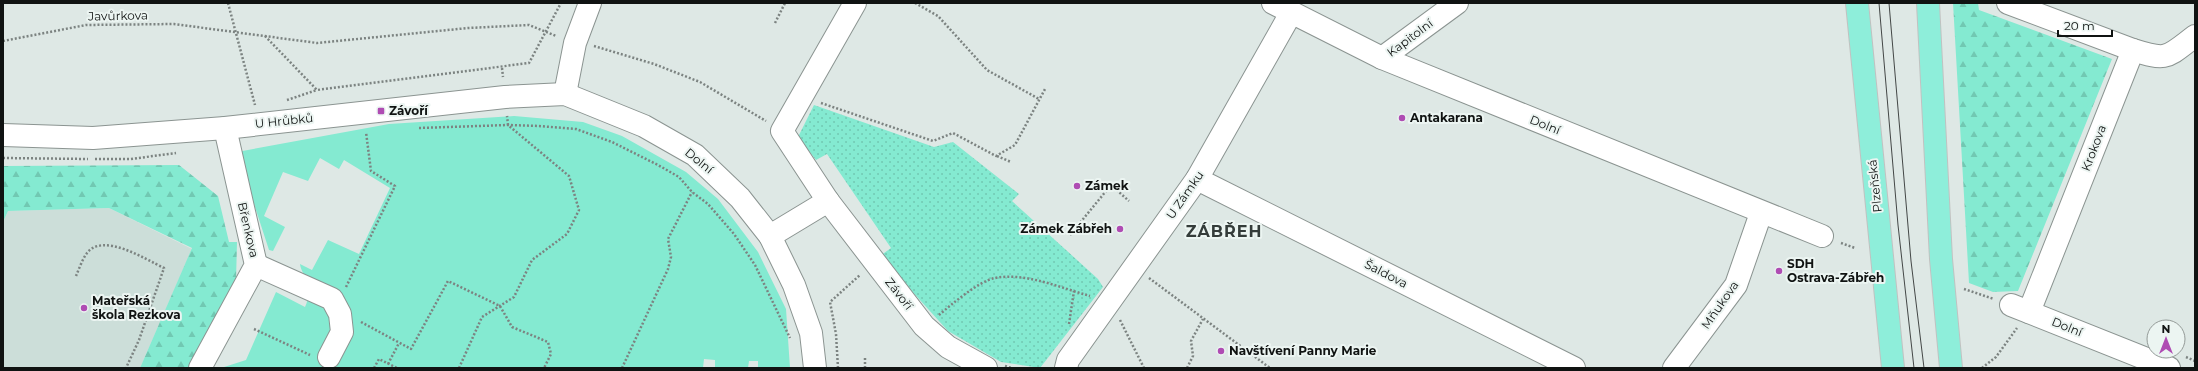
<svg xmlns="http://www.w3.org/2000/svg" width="2198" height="371" font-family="Montserrat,sans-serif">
<defs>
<pattern id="forest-firs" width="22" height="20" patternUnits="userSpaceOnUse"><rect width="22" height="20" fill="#84ead1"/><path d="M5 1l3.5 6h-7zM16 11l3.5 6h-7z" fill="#71c8b2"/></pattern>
<pattern id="park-dots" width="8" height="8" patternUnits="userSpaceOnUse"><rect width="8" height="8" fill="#84ead1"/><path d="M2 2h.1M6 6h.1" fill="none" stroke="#71c8b2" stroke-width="1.8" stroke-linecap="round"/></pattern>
</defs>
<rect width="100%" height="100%" fill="#dee8e5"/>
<path fill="#ccded9" d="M109 208 192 249 140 368H3V222L8 211Z"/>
<path fill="#84ead1" d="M514 116 583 122 622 136 686 172 718 199 758 252 786 309 790 368H758V361H749L748 368H715V360L704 359 703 368H221L246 360 276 292 305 307C309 300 309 287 306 279 304 273 301 271 300 264L312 270 328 240 359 254 390 188 344 160 339 169 320 158 308 181 283 172 264 216 285 227 273 251 269 250 237 152 389 124Z"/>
<g fill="url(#forest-firs)">
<path d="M1953 3H1978L1979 10 2112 59 2018 291 1993 292 1969 283Z"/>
<path d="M179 165 218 196 229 242H237L236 282 191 368H140L192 248 109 208 8 211 3 222V166Z"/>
</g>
<path fill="url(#park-dots)" d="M814 105 934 147 953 142 1019 194 1012 201 1098 279 1103 287 1040 368 1001 362 948 331 880 256 891 248 827 154 816 160 798 137Z"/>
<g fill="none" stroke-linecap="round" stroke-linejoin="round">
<defs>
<g id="minor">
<path d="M855 3 782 131 828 201 924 326 948 347 986 368"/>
<path d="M1273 3 1382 58 1822 236"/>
<path d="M2008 3 2133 50"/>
<path d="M1382 58 1457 3"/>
<path d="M565 94 575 43 590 3"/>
<path d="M3 135 93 138 225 128 505 97 565 94 644 126 695 155 740 198 770 236 794 285 811 333 815 368"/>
<path d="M1197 179 1574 368"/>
<path d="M770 236 828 201"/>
<path d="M256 265 332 299 340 314 342 332 329 357"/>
<path d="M2011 305 2169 368"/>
<path d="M2029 312 2133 50C2168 61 2166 58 2195 36"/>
<path d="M200 368 256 265 225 128"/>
<path d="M1066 368 1068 360 1197 179 1291 13"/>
<path d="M1674 368 1736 285 1761 213"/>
</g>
<g id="major">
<path d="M1857 3 1893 368"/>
<path d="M1928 3 1941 259 1951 368"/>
</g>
</defs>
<use href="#minor" stroke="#8b9491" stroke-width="24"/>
<use href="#major" stroke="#c1c2c1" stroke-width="24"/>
<g stroke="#7c8381" stroke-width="2.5" stroke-dasharray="2 2" stroke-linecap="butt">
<path d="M228 3 255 105"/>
<path d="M915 3 938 16 987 70 1039 99"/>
<path d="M775 23 785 3"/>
<path d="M265 36 317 90 529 63 561 3"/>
<path d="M3 41 86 25 174 24 317 43 468 28 529 25 556 36"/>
<path d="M594 46 654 64 700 82 766 121"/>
<path d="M502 68 503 77"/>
<path d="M287 100 317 90"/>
<path d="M821 103 933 141 953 133 996 156 1015 145 1045 89"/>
<path d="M419 128 508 125 539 126 576 129 612 142 658 165 679 177 692 192 708 204 734 234 755 265 790 338"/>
<path d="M997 156 1011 162"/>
<path d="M3 158 88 159"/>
<path d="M95 159H131L176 153"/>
<path d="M1070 235 1111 185 1129 201"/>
<path d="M1841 243 1855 248"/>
<path d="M76 276C79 269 82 260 87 253 103 232 145 259 164 268L139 340 126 368"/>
<path d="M1149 278 1270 368"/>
<path d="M346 287 395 186 371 171 366 132"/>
<path d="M1964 289 1994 299"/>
<path d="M939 315C952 304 979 281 995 278 1025 272 1061 288 1090 296"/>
<path d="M1120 320 1144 368"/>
<path d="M361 322 411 349 448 281 500 306 512 327 548 342 551 354 544 368"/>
<path d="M1069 324 1074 291"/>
<path d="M254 329 310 355"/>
<path d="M2186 357 2195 361"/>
<path d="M388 364 399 343"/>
<path d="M1005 366 1012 368"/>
<path d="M374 368 379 359 397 368"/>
<path d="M459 368 482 317 514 297 532 260 567 234 579 210 569 176 508 125 507 116"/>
<path d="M622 368 668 269 671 257 668 239 692 192"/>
<path d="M838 368 836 334 830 302 860 275"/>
<path d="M865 368V356"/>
<path d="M1187 368 1193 356 1191 341 1203 319"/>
<path d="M1982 368 1996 357 2017 328"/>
</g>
<use href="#minor" stroke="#fff" stroke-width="22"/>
<use href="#major" stroke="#8eeeda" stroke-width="22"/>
<g stroke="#434746" stroke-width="1">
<path d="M1879 3 1898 225 1914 368"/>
<path d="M1889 3 1911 261 1924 368"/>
</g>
</g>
<g fill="#af4cb3" stroke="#ecf5f2" stroke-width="1.5">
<rect x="377" y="107" width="8" height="8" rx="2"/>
<circle cx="1402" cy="118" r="4"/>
<circle cx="1077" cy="186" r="4"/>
<circle cx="1120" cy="229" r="4"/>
<circle cx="1779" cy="271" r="4"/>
<circle cx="84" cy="308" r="4"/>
<circle cx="1221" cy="351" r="4"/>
</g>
<g text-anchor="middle" stroke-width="4" stroke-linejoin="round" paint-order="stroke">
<g font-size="12" fill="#101312" stroke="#ecf5f2">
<text transform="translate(118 16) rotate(-1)" y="4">Javůrkova</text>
<text transform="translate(1410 38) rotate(-37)" y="4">Kapitolní</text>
<text transform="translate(284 121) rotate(-6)" y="4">U Hrůbků</text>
<text transform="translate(1545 125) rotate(22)" y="4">Dolní</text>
<text transform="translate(2094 148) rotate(-69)" y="4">Krokova</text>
<text transform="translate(699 161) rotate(39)" y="4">Dolní</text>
<text transform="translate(1875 186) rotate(-96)" y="4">Plzeňská</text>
<text transform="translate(1185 195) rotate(-55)" y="4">U Zámku</text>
<text transform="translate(248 230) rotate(77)" y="4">Břenkova</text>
<text transform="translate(1386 274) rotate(27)" y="4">Šaldova</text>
<text transform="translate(899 294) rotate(52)" y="4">Závoří</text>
<text transform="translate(1720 305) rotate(-55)" y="4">Mňukova</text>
<text transform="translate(2067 327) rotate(22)" y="4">Dolní</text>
</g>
<g font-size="12" font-weight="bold" fill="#101312" stroke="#ecf5f2" text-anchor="start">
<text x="389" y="115">Závoří</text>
<text x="1410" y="122">Antakarana</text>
<text x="1085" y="190">Zámek</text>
<text x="1112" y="233" text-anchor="end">Zámek Zábřeh</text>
<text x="1787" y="268">SDH<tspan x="1787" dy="14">Ostrava-Zábřeh</tspan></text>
<text x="92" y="305">Mateřská<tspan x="92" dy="14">škola Rezkova</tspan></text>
<text x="1229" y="355">Navštívení Panny Marie</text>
</g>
<g font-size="16" font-weight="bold" letter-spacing="1" fill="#343c3a" stroke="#ecf5f2">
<text x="1224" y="237">ZÁBŘEH</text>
</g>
</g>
<rect width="2198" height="371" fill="none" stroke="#101312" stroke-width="8"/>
<g transform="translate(2166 339)"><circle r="19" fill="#ecf5f2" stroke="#949b98"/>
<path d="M0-3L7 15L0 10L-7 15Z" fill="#af4cb3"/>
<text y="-6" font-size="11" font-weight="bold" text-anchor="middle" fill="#101312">N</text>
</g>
<path d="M2058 30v6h54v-6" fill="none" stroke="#101312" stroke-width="2"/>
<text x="2064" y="30" font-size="12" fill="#101312" stroke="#ecf5f2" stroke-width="3" paint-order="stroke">20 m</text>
</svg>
